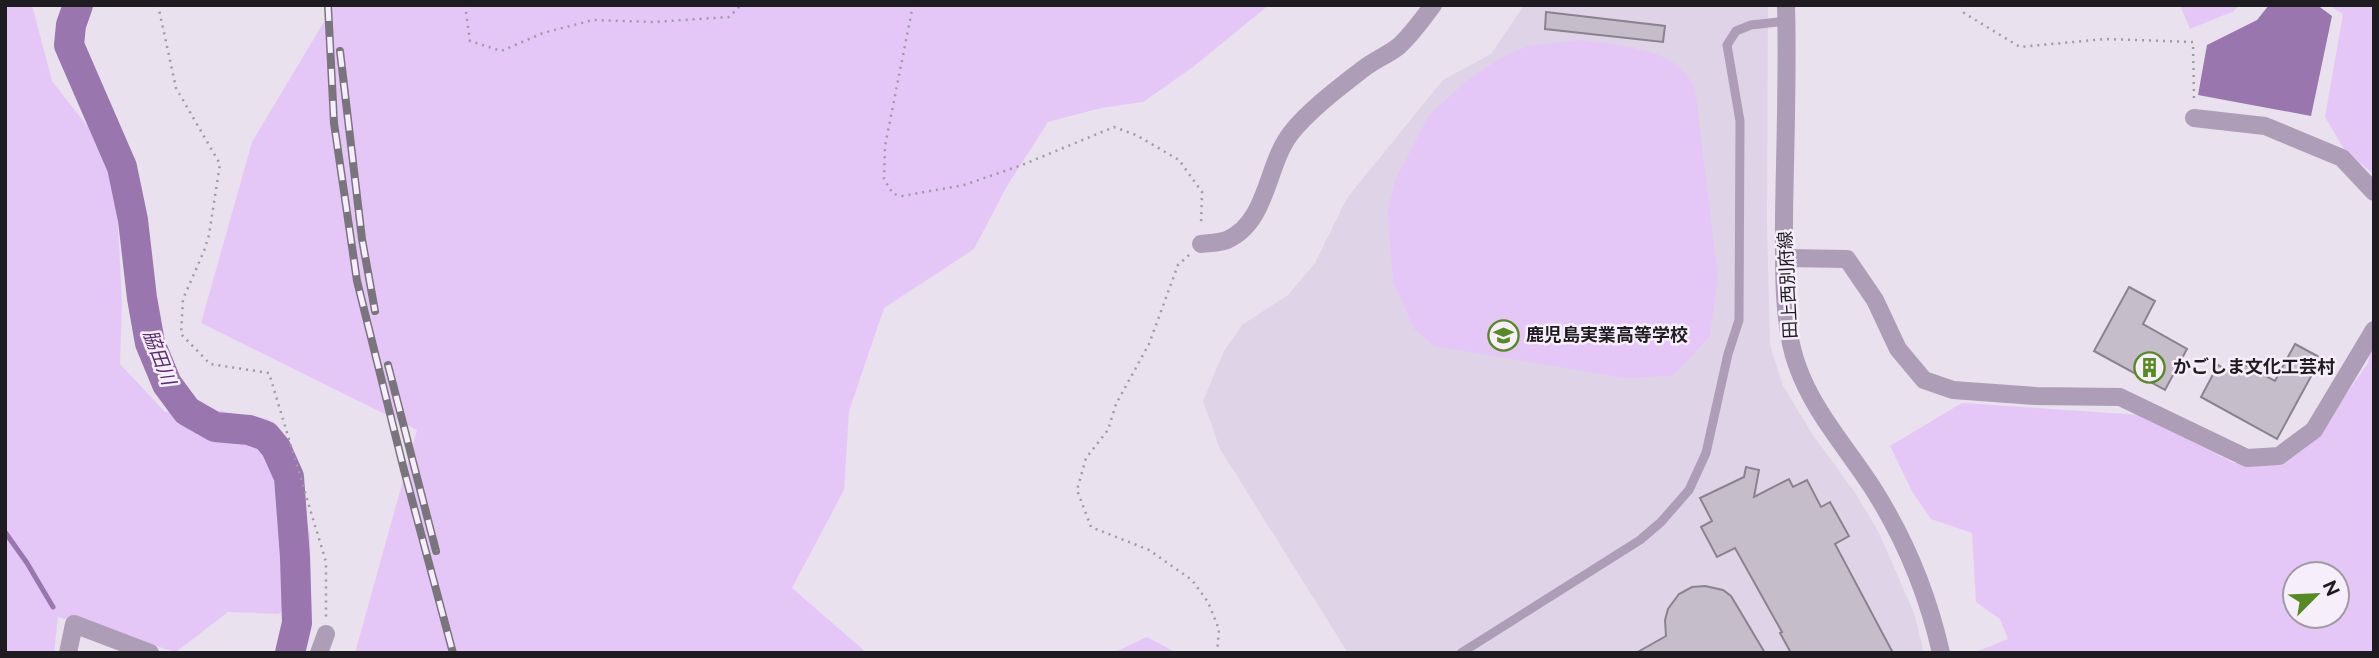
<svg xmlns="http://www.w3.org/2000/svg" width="2379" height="658" font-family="Raleway,'Noto Sans JP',sans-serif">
<rect width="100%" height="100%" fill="#e9e1ed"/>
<path fill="#dfd4e7" d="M1524 5H1768L1767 223 1770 345 1783 386 1813 435 1856 494 1879 533 1914 613 1924 653H1348L1220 449 1203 401 1224 351 1242 325 1288 295 1315 263 1347 198 1443 80 1491 54Z"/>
<g fill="#e5c7f7" fill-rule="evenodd">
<path d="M5 5H32L52 81 88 127 116 187 122 302 120 364 165 412 221 411 268 419 291 452 310 535 311 595 278 614 228 612 176 652 58 617 54 653H5Z"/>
<path d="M334 5H1269L1193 67 1143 102 1101 108 1048 122 1007 186 974 249 884 308 849 411 844 490 792 588 867 653H355L417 430 201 323 252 142Z"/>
<path d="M2180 5H2239L2234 11 2190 29Z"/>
<path d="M2329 5H2374V174L2345 151 2325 117 2343 14Z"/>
<path d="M1580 40C1610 44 1652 47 1677 65 1684 70 1690 80 1695 87L1718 277 1710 336 1673 376 1625 378 1434 346 1414 329 1393 282 1388 210 1395 180 1429 115 1466 81 1502 57 1528 46Z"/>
<path d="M2374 329V653H1973L2008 639 2000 619 1976 602 1972 533 1931 519 1913 493 1890 446 1962 403 2142 415 2234 463 2281 461 2324 426 2368 363ZM2295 574H2337V616H2295Z"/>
<path d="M1147 637 1177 653H1113Z"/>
</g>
<path fill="#9976ad" d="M2269 5H2317L2332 16 2311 116 2198 95 2207 45 2257 20Z"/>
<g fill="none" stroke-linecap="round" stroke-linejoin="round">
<path stroke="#9976ad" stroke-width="5" d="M5 532 27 563 53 607"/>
<path stroke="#9976ad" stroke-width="30" d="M78 5 71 25 69 45 122 167 133 220 142 298 150 343 167 384 187 411 215 427 249 430 266 436 276 448 289 477 295 557 297 623 290 653"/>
</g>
<g fill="#c5beca" stroke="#8a838f" stroke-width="2">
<path d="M1546 12 1665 26 1663 42 1545 29Z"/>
<path d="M2129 287 2155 301 2143 324 2187 349 2165 390 2094 351Z"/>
<path d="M2295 344 2321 358 2277 439 2201 397 2218 365 2231 373 2238 361 2275 381Z"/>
<path d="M1746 467 1759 470 1754 497 1789 479 1793 487 1807 480 1821 507 1830 502 1849 536 1835 544 1893 653H1791L1780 633 1782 632 1735 548 1717 557 1701 527 1712 521 1700 498 1744 477Z"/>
<path d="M1705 586 1723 590 1731 596 1765 653H1636L1666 636 1665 620 1668 609 1679 594 1692 587Z"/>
</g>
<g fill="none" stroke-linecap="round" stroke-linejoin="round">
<g stroke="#9f9aa3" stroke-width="2.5" stroke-dasharray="2 5" stroke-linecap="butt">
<path d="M158 5 176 88 220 164 209 235 204 251 183 299 181 334 210 364 269 373 326 562V618"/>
<path d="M465 5 470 41 501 51 543 33 593 20 654 22 729 17 741 5"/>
<path d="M913 5 885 146 884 179 893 194 902 196 964 185 1022 165 1114 127 1136 135 1179 160 1202 192 1201 226"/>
<path d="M1965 5 1964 13 2020 47 2105 39 2193 42 2194 100"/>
<path d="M1189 255 1178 265 1149 344 1116 404 1108 430 1086 458 1077 490 1091 527 1149 550 1192 580 1208 602 1219 629 1217 653"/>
</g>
<path stroke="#ad9db7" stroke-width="9" d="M1461 653 1640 540 1661 522 1689 490 1706 453 1728 354 1739 320 1740 121 1727 45 1736 31 1751 25 1786 21"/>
<g stroke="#ad9db7" stroke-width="18">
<path d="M1786 5C1788 76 1785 147 1784 218 1784 262 1782 324 1797 365 1813 411 1846 447 1872 487 1904 537 1928 595 1941 653"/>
<path d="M2194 118 2265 126 2342 158 2374 192"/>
<path d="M1201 244C1209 243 1219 243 1227 240 1268 222 1266 165 1291 133 1309 110 1340 87 1363 69 1374 60 1388 55 1399 46 1412 34 1422 20 1433 5"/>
<path d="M1784 258 1847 259 1875 300 1898 349 1924 380 1953 390 2036 396 2120 397 2247 458 2279 456 2314 430 2374 330"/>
<path d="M68 653 74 624 150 653"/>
<path d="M319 653 326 634"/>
</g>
<defs>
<g id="rail">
<path d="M328 5 334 123 357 281 404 470 453 653"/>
<path d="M340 51 362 239 375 311"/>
<path d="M388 365 436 551"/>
</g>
</defs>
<use href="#rail" stroke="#7a757d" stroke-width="8"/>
<use href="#rail" stroke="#f6eefb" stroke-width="5" stroke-dasharray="16" stroke-linecap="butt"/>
</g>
<defs>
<symbol id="school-ring" viewBox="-11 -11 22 22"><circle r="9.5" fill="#f6eefb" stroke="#568a23" stroke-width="1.5"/><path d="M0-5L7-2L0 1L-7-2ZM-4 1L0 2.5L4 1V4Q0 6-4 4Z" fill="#568a23"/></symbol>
<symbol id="building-ring" viewBox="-11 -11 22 22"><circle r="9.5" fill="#f6eefb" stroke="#568a23" stroke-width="1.5"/><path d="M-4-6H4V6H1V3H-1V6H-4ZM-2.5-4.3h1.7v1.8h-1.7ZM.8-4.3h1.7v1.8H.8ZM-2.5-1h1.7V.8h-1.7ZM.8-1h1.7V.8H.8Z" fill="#568a23"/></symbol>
</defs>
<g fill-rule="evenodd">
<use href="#school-ring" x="1486" y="318" width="35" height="35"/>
<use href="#building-ring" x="2132" y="350" width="35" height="35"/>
</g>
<g text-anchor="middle" stroke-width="5" stroke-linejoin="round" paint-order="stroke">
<g font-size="18" fill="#1e1c20" stroke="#f6eefb">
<text transform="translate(1788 285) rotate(-93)" y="6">田上西別府線</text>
</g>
<g font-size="18" font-weight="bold" fill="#1e1c20" stroke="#f6eefb" text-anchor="start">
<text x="1526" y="341">鹿児島実業高等学校</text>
<text x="2173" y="373">かごしま文化工芸村</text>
</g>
<g font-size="19" font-style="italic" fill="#592b70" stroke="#f6eefb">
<text transform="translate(160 357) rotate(69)" y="7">脇田川</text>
</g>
</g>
<rect width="2379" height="658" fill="none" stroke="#1e1c20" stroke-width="14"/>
<g transform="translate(2316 595) rotate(66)"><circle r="33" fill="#f6eefb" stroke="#a09aa3" stroke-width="2"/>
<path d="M0-5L12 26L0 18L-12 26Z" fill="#568a23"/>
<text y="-10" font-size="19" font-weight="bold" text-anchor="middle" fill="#1e1c20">N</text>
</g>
</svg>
